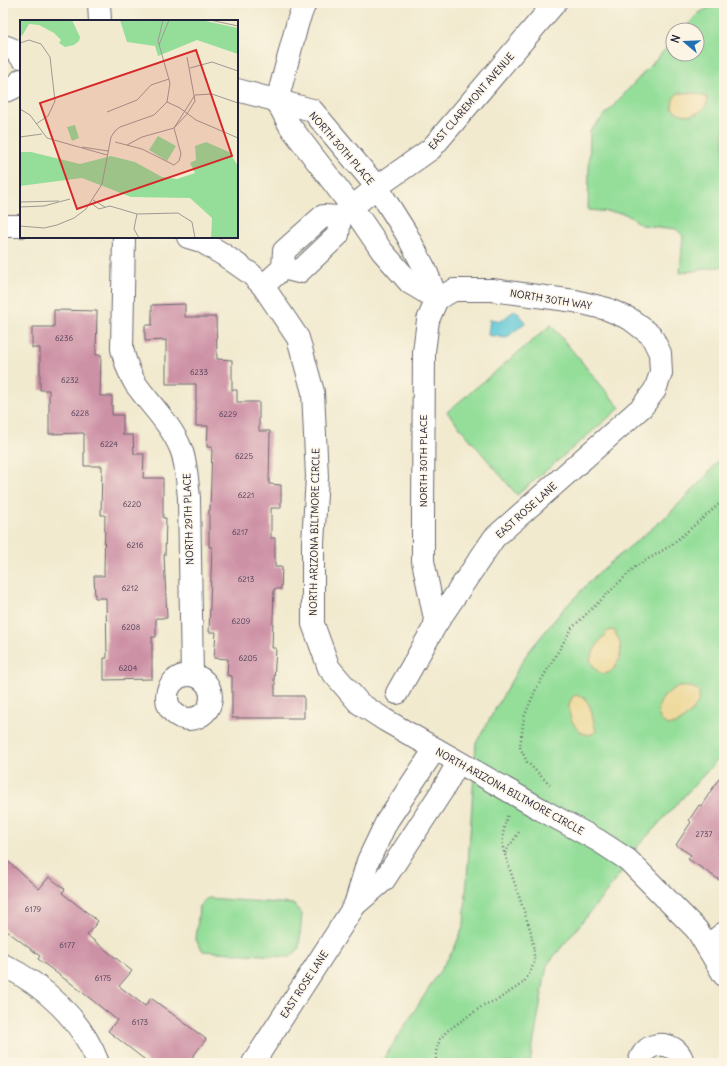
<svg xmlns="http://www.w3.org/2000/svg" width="727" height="1066" font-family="Delius,sans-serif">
<rect width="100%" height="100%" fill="#fcf5e5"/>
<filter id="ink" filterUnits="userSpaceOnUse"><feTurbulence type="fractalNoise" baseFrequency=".025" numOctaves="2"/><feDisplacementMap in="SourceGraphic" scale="8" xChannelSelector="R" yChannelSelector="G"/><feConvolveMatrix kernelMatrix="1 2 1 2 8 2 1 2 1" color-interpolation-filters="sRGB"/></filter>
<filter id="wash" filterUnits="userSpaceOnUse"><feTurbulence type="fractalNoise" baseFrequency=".012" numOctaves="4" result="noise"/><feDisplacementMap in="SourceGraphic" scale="16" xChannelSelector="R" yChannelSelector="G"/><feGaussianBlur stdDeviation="0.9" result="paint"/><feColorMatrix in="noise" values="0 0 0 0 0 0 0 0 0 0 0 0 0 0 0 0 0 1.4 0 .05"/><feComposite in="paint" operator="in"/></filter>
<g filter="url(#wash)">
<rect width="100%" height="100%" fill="#f1eacf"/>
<g fill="#94de9a" stroke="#5b806a">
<path d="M718 3H724V266L680 273 683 236 676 229 642 225 623 213 588 210 590 131 673 41V54H697V30H683L699 13Z"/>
<path d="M551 325 620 408 517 495 447 412Z"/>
<path d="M724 452V753L638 846 614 883 547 965 530 1063H381L454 949 464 925 476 743 526 655 561 612 597 574 668 515 707 475Z"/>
<path d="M207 898 293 904 302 914 299 949 290 957 203 951 196 940 199 906Z"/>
</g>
<g fill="#eeda9e" stroke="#887e6c">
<path d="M678 93H696L708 98C707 116 683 120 672 108L673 99Z"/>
<path d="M611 630 615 631C616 635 619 639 620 643 625 664 603 690 590 660 593 650 601 638 608 631Z"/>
<path d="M677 687C685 687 694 685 699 692 700 702 696 707 689 714 686 716 683 720 680 722 678 724 674 724 671 725 667 725 663 723 661 720 652 707 666 692 677 687Z"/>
<path d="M575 695C592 695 592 718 596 731 581 747 558 708 575 695Z"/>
</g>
<path fill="#5dc8d7" stroke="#407589" d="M515 310 526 322 506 338 488 335 490 319 501 321Z"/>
<g id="blocks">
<g fill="#cd91a6">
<path d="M185 304V317H216L217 359 232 360V390H237V402H259V431H270L269 484 281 485V508H271V538H275V567H282L281 589H274L272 648H276L274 681H275V696H304V718H232V676L227 675 228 659 214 658 216 632H209L212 547H209V510H210L212 447H207L208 426H196V384H166V340L145 341V325H152V305Z"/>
<path d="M54 310 97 311 96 355H101L100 396H112V415H123V435H133L134 454H144L143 478H163V518H166L165 555H164L167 618H156V637H152V679L104 680V658H107L106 598H95L94 576H104L105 515H101L102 466H84V433L49 434V390H40V348H32V327H54Z"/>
<path d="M724 771V846L718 855 724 860V883L688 859 691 855 676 845 691 822 689 820 699 805 701 806Z"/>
<path d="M3 857 39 889 49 877 65 889 62 893 98 921 87 935 132 971 119 986 145 1006 151 998 206 1039 188 1063H149L108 1031 117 1020 67 980H66L38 959 40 956 3 928Z"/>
</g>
</g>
</g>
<g filter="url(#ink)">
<use href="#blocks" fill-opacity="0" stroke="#6a686f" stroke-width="1"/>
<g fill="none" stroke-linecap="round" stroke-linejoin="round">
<defs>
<g id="minor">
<path d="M99 3 100 21"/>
<path d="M3 46C11 48 16 50 21 57"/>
<path d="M237 90 312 110 377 187 406 233 426 271 437 299 428 320 424 352 423 516V561L436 624"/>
<path d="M3 91C11 90 17 87 21 80"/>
<path d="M277 101 290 126 352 207 382 251 410 283 437 299"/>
<path d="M277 101 298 21 305 3"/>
<path d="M3 226H21"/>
<path d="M124 237 122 349C125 361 129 373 135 383 150 405 171 424 181 449 187 464 187 481 189 498L192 675"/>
<path d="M188 237 201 241 224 255 251 274 263 286 298 338 313 392 317 477 313 543V624L329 668 359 703 385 720 511 792"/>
<path d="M283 268 299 272 338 235 340 217"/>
<path d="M263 286 283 268 284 251 323 216 340 217 377 187 431 149 555 3"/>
<circle cx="189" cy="697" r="22"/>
<path d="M397 693 436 624 494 538 642 407 655 390 661 373 660 353 651 335 630 319 607 309 575 301 492 290H454L437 299"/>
<path d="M542 810 599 841 628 860 697 930 724 975"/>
<path d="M355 905 368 861 387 821 435 749"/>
<path d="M707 946 724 933"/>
<path d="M3 965C44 985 82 1020 98 1063"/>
<path d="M253 1063 355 905 384 880 442 791 458 763"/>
<path d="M639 1063C640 1060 641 1056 643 1054 654 1038 680 1044 683 1063"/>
</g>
</defs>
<use href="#minor" stroke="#6a686f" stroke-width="24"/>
<g stroke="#6a686f" stroke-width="2.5" stroke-dasharray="1 3" stroke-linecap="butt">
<path d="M550 785 527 762 520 747 524 717 536 689 572 628 635 567 670 546 724 500"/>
<path d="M505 853 519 832"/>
<path d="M436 1063V1052L440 1039 447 1031 484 1005 499 999 523 983 530 973 534 963V952L531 932 503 849C502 836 504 825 508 814"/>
</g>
<use href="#minor" stroke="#fff" stroke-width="22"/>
<defs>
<path id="minor-bridge" d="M511 792 542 810"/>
</defs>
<use href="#minor-bridge" stroke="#6a686f" stroke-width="24" stroke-linecap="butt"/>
<use href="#minor-bridge" stroke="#fff" stroke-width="22"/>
</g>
</g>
<g text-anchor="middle" stroke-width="3" stroke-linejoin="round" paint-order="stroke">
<g font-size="8" fill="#4d3e56">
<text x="64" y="341">6236</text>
<text x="199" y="375">6233</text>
<text x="70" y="383">6232</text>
<text x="80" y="416">6228</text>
<text x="228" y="417">6229</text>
<text x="109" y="447">6224</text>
<text x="244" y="459">6225</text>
<text x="246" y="498">6221</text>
<text x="132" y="507">6220</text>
<text x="240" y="535">6217</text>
<text x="135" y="548">6216</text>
<text x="246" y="582">6213</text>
<text x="130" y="591">6212</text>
<text x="241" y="624">6209</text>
<text x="131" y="630">6208</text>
<text x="248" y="661">6205</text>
<text x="128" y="671">6204</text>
<text x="704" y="837">2737</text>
<text x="33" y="912">6179</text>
<text x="67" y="948">6177</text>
<text x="103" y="981">6175</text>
<text x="140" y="1025">6173</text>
</g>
<g font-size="10" fill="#22223b" stroke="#fcf5e5">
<text transform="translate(471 101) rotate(-49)" y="4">EAST CLAREMONT AVENUE</text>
<text transform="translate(342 148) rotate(49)" y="4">NORTH 30TH PLACE</text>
<text transform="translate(551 299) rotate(9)" y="4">NORTH 30TH WAY</text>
<text transform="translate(423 461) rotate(-90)" y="4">NORTH 30TH PLACE</text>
<text transform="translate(526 510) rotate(-42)" y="4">EAST ROSE LANE</text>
<text transform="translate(188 519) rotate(-92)" y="4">NORTH 29TH PLACE</text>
<text transform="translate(314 532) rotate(-89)" y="4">NORTH ARIZONA BILTMORE CIRCLE</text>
<text transform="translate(510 791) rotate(29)" y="4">NORTH ARIZONA BILTMORE CIRCLE</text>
<text transform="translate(304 984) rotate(-57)" y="4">EAST ROSE LANE</text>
</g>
</g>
<g transform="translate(20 20)">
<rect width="218" height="218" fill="#f1eacf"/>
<path d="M0 0H52L60 17 59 21 54 25 45 27 39 23 41 20 34 13 19 5 9 4 2 16 0 13ZM100 0H181L218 8V34L177 20 138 36 135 26 107 22ZM55 105 59 118 52 121 47 107ZM138 116 156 126 147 141 129 130ZM186 122 209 132 218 146V218H191L192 198 170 178 111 177 62 158 0 166V132H11L60 144 91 136 115 142 142 157 157 159 175 153 170 143 176 140 175 126Z" fill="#94de9a"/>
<path fill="none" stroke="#9e9a94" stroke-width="1" d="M190 0 218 6M0 23 9 20 21 24 30 37 35 81 28 96 16 104M139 25 149 0M170 48 192 42 218 51M175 75 192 74 218 83M147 82 160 88 176 100 218 118M0 89 10 95 27 118 87 135M87 92 117 80 131 65 149 59M154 108 175 75M0 117 22 114M95 122 122 129 154 145 159 141 161 134 154 108M107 125 122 117 154 108 167 94 175 81 167 37M62 127 88 131M73 180 85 187M0 182 39 181M71 183 79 189 90 186 117 194 158 193 172 202 175 218M0 187 24 186 50 179M117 194 114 209 119 218M0 206 24 208 37 205 54 198 66 189 82 164 91 117 95 111 100 107 134 95 147 82 150 63 138 21 143 0"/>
<path fill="#d62828" fill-opacity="0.15" stroke="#d62828" stroke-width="2" d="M176 30 212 136 57 189 20 83Z"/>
<rect width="218" height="218" fill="none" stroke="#22223b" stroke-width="2"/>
</g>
<rect width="727" height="1066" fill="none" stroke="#fcf5e5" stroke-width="16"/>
<g transform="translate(685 42) rotate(289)"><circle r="19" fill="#fcf5e5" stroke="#a5a1a1"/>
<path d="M0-3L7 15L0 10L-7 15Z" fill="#1f6fb2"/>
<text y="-6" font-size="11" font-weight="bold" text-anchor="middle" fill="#22223b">N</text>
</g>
</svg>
